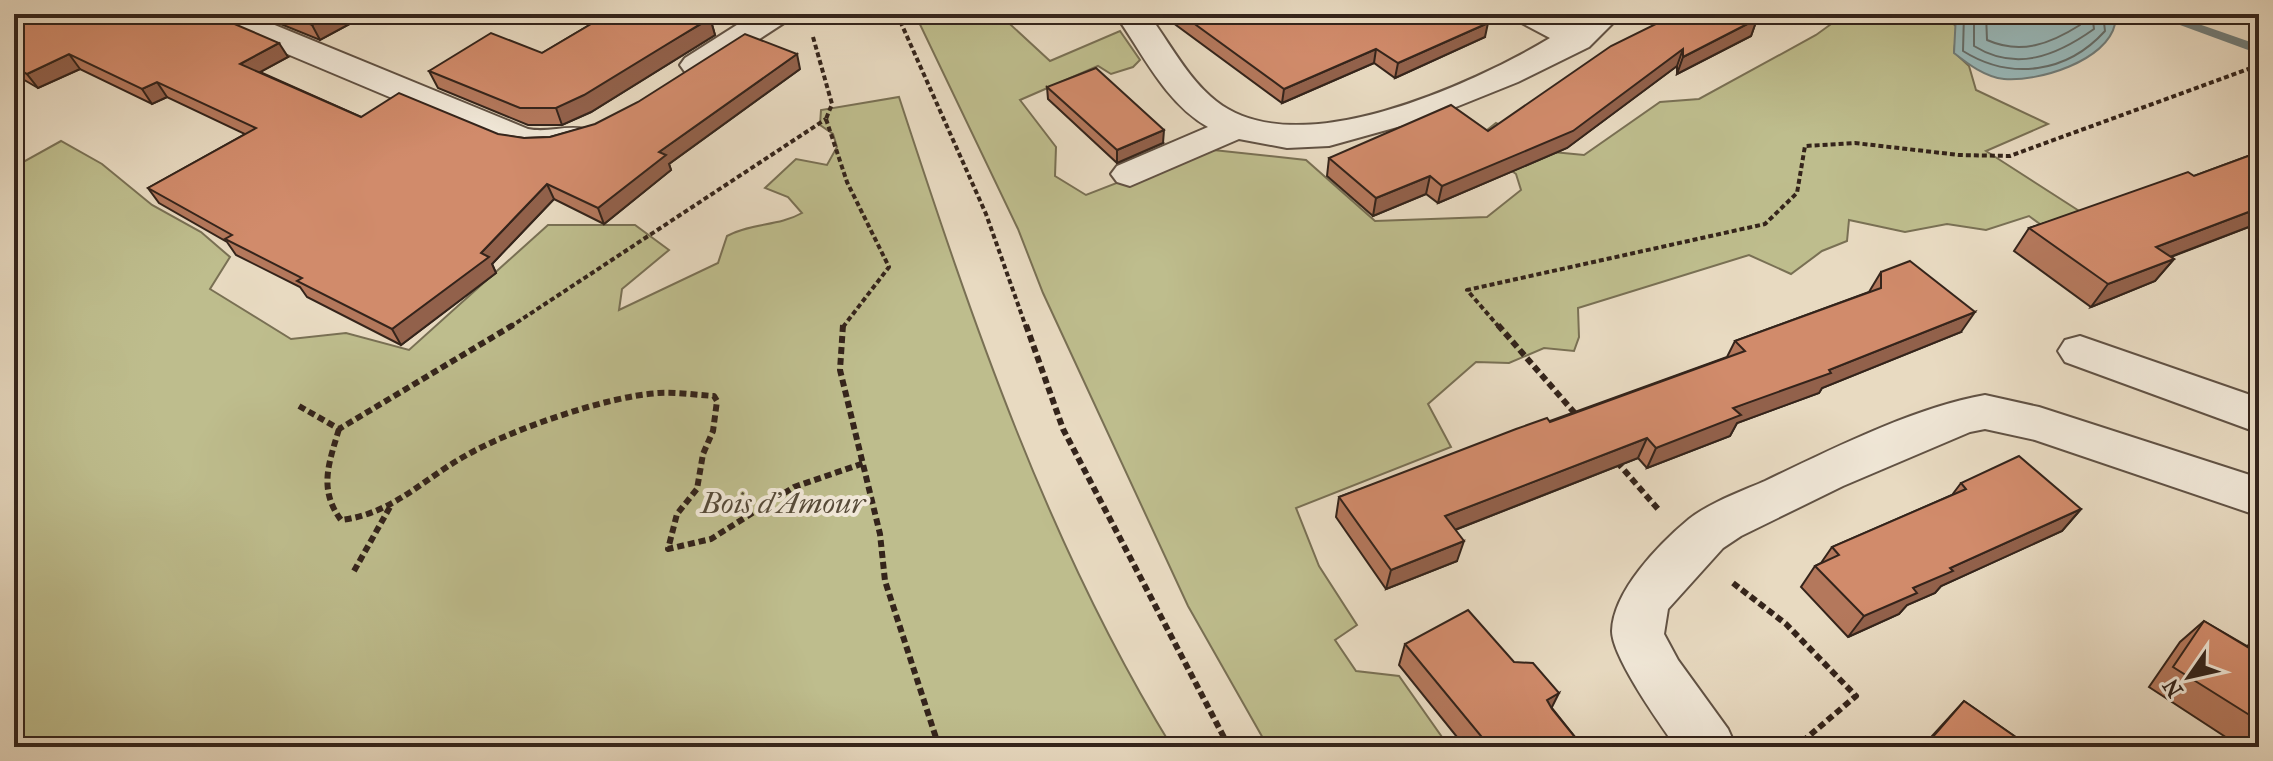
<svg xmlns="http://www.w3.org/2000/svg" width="2273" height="761" font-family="'IM FELL French Canon',serif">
<rect width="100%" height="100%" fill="#e8dac1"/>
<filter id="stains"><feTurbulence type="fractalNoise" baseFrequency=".0025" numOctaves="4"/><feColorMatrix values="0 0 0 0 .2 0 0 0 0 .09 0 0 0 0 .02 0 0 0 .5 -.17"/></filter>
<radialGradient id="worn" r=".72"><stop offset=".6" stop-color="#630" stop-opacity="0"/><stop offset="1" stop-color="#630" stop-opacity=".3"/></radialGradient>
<g fill="#bebd8d" stroke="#797054" stroke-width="2">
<path d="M915 14H999L1050 61 1120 31 1140 60 1133 67 1111 74 1098 66 1020 100 1056 147 1055 176 1086 195 1204 149 1306 160 1375 221 1487 217 1521 190 1516 174 1472 142 1496 123 1553 152 1584 155 1660 102 1699 99 1816 35 1845 14H1942L1957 27 1954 52 1969 66 1976 90 2048 124 1986 151 2140 250 2066 243 2029 216 1986 230 1947 224 1905 232 1849 220 1847 241 1822 251 1791 274 1749 255 1578 308 1579 337 1574 351 1544 348 1509 363 1476 362 1428 404 1451 447 1296 508 1319 566 1357 625 1335 640 1356 671 1399 676 1449 747H1268L1188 606 1043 293 1018 229Z"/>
<path d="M899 97C972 320 1048 546 1172 747H14V167L61 141 102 164 152 205 201 232 230 257 210 289 291 339 346 333 409 350 548 225H635L669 250 622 289 619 310 718 263 727 236C754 222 777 227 802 213L788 197 765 188 796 159 827 165 837 147 833 134 820 125 821 110Z"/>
</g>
<path fill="#99b9ba" stroke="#717d7a" stroke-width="2" d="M1956 14H2109L2115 24C2107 61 2038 82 2004 79 1985 77 1968 64 1954 53Z"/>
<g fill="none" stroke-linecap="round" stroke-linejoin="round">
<g stroke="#666e6a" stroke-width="2">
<path d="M1964 14 1963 51C2011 81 2067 73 2105 31L2103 14"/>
<path d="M1974 14V46C2016 72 2056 56 2094 29L2092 14"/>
<path d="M1986 14 1987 40C2021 55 2050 44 2080 25V14"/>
</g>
<path fill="#717d7a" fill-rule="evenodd" d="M2150 14H2170L2259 45V54Z"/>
<defs>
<g id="minor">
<path d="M204 14H248L528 129C548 133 565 125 585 129L590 137 585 145 540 153 506 146 209 21Z"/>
<path d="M754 14H792L787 21 709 72 697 75 685 72 680 65 685 58Z"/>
<path d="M1115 14H1148C1170 43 1187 78 1216 101 1297 165 1471 85 1550 38L1518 21 1513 14H1553L1573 24 1586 14H1622L1589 47 1518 82 1426 119 1329 146 1287 148 1239 139 1130 186 1117 182 1111 174 1117 166 1208 127C1165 103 1142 52 1115 14Z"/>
<path d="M2080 336 2259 398V433L2065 362 2058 351 2065 340Z"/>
<path d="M1985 395 2039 407 2259 478V516L2035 440 1985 429 1970 432 1843 486 1741 536 1723 548 1668 609 1664 634 1678 660 1728 729 1736 747H1676C1660 724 1612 657 1612 631 1613 591 1659 544 1689 519 1711 502 1740 492 1765 481 1830 450 1915 407 1985 395Z"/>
</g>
</defs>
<use href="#minor" stroke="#615244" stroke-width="4"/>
<g stroke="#34241b" stroke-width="4" stroke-dasharray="5 3" stroke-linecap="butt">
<path d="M897 14 986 214 1026 327"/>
<path d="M813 37 832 104 826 119"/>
<path d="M826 119 847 182 889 267 843 327"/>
<path d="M510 327 826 119"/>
<path d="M1499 327 1467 290 1765 224 1797 193 1805 146 1855 143 1959 155 2010 156 2259 65"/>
</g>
<g stroke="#34241b" stroke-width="6" stroke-dasharray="7 4" stroke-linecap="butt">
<path d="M843 325 840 370 880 534 885 581 939 747"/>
<path d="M1026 325 1063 429 1229 747"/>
<path d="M1498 325 1579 418"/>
<path d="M299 406 339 429 513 325"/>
<path d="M339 429C329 463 318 489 341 520 392 514 422 480 465 456 510 430 607 396 659 393 677 392 696 395 714 396L717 401 713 431 703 454 697 489 677 514 668 549 711 539 794 487 864 463"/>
<path d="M1617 462 1658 509"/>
<path d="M354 571 390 507"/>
<path d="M1733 583 1786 624 1856 696 1796 747"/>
</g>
<use href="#minor" fill="#f0e7d7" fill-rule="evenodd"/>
</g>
<g fill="#b4785c" stroke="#34241b" stroke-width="2">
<path d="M14 14 288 57 260 72 361 117 524 138 550 137 800 69 669 164 671 170 604 224 554 199 492 264 496 273 401 345 307 297 300 287 236 255 227 242 159 203 148 188 245 134 167 97 152 104 80 69 38 88 14 74Z"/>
<path d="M256 14H368L320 40Z"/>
<path d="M608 14H727L711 21 715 35 591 112 562 125H528L438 88 429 71 542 53Z"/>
<path d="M1161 14H1491L1481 19 1485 37 1395 78 1374 63 1282 103Z"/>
<path d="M1673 14H1747L1757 19 1751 36 1677 74V66L1567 148 1438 203 1426 194 1373 216 1327 176 1329 158 1488 131 1673 16Z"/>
<path d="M1047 87 1163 143 1117 163 1048 99Z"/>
<path d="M2259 152V223L2171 257 2174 259 2155 281 2091 307 2014 251 2029 228 2194 176Z"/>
<path d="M1881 272 1961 332 1822 388 1819 393 1737 423 1730 436 1647 468 1638 458 1455 530 1457 561 1386 589 1336 517 1339 497 1727 357 1735 341 1869 292Z"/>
<path d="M1961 483 2081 509 2062 531 1941 586 1935 593 1907 605 1899 614 1848 637 1801 587 1815 566 1821 563 1832 547 1952 495Z"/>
<path d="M2204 621 2247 646 2250 644 2259 649V747H2241L2149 687 2180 642Z"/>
<path d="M1405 644 1552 708 1583 747H1465L1399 665Z"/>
<path d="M1964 701 2030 747H1922Z"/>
</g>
<g fill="#92614b" stroke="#34241b" stroke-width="2">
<path d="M333 14H368L320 40 312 25Z"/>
<path d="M706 14H727L711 21 715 35 591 112 562 125 556 108 708 20Z"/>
<path d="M1469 14H1491L1466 26Z"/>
<path d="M1757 19 1751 36 1677 74 1683 57Z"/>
<path d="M1488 23 1485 37 1395 78 1398 63Z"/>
<path d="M279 43 288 57 249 78 240 64Z"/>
<path d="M1376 49 1374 63 1282 103 1284 89Z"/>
<path d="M1683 49 1677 66 1567 148 1438 203 1442 186Z"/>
<path d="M69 54 80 69 38 88 27 74Z"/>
<path d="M797 54 800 69 669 164 671 170 604 224 598 208 659 152Z"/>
<path d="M157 82 167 97 152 104 142 89Z"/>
<path d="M1164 130 1163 143 1117 163V150Z"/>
<path d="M1430 176 1426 194 1373 216 1376 198Z"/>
<path d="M547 184 554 199 492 264 496 273 401 345 392 329 481 253Z"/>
<path d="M2259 208V223L2138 269 2156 247Z"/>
<path d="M2174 259 2155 281 2091 307 2108 284Z"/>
<path d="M1975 312 1961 332 1822 388 1819 393 1737 423 1730 436 1647 468 1656 448 1733 408Z"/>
<path d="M1647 438 1638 458 1439 536 1445 516Z"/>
<path d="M2081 509 2062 531 1941 586 1935 593 1907 605 1899 614 1848 637 1864 616 1913 588 1950 568Z"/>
<path d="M1464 541 1457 561 1386 589 1391 570Z"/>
<path d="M1559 693 1549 713 1547 700Z"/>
</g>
<g fill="#d18b6b" stroke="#34241b" stroke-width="2">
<path d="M14 14H211L279 43 240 64 361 117 399 93 498 134 524 138 550 137 595 124 638 102 745 34 797 54 659 152 666 155 598 208 547 184 481 253 489 257 392 329 297 281 302 278 225 239 232 235 148 188 256 128 157 82 142 89 69 54 27 74 14 66Z"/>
<path d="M284 14H333L312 25Z"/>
<path d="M608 14H699L710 18 584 95 556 108H520L429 71 491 33 542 53Z"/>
<path d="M1181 14H1473L1488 23 1398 63 1376 49 1284 89Z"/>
<path d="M1676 14H1747L1757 19 1683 57V49L1573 131 1442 186 1430 176 1376 198 1329 158 1451 105 1488 131 1611 46Z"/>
<path d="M1096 68 1164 130 1117 150 1047 87Z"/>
<path d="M2259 152V208L2156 247 2174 259 2108 284 2029 228 2188 172 2194 176Z"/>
<path d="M1910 261 1975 312 1829 370 1831 373 1733 408 1741 415 1656 448 1647 438 1445 516 1464 541 1391 570 1339 497 1516 429 1547 418 1550 422 1745 351 1735 341 1881 288V272Z"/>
<path d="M2019 456 2081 509 1950 568 1953 571 1913 588 1917 593 1864 616 1815 566 1839 555 1832 547 1966 489 1961 483Z"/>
<path d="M1468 610 1514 662 1533 663 1559 693 1547 700 1552 709 1583 747H1490L1405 644Z"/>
<path d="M2204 621 2249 648 2250 644 2259 649V721L2173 667Z"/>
<path d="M1964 701 2030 747H1924Z"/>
</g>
<g text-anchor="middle" stroke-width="8" stroke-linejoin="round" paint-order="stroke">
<g font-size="30" font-style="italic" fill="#564a38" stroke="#f0e7d7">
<text x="783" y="513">Bois d'Amour</text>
</g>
</g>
<rect width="2273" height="761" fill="none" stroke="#e8dac1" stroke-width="48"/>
<rect x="16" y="16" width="2241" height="729" fill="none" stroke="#34241b" stroke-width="4"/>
<rect x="24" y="24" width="2225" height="713" fill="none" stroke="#34241b" stroke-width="2"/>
<g transform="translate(2189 677) rotate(236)" stroke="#f0e7d7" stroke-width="6" paint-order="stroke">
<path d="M0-6L14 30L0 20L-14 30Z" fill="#34241b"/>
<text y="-12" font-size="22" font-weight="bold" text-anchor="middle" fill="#34241b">N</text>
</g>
<rect width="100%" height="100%" filter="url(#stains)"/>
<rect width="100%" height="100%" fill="url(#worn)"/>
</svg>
